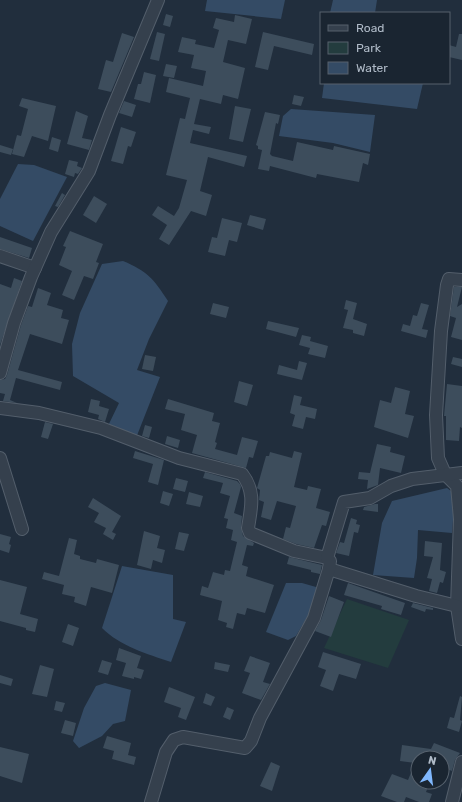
<svg xmlns="http://www.w3.org/2000/svg" width="462" height="802" font-family="Rubik,sans-serif">
<rect width="100%" height="100%" fill="#212e3d"/>
<path fill="#233c3e" d="M347 599 409 620 388 668 324 648Z"/>
<g fill="#344b65">
<path d="M207 0H285L281 19 205 11Z"/>
<path d="M333 0H377L375 13H330Z"/>
<path d="M324 83H423L417 109 322 98Z"/>
<path d="M291 109 375 115 370 152 333 143 279 136 283 116Z"/>
<path d="M18 164 34 165 67 177 33 241 0 226V199Z"/>
<path d="M123 261C147 271 154 279 168 301L149 339 137 370 160 377 136 438 107 428 119 403 73 376 72 344 80 313 102 264Z"/>
<path d="M447 488 455 494 452 533 418 530 417 558 414 578 373 575 382 523 392 501Z"/>
<path d="M122 566 173 575V619L186 622 171 662C147 654 120 646 102 628Z"/>
<path d="M286 583H302L316 587 319 597 296 636 288 640 266 632Z"/>
<path d="M105 683 131 690 125 721 113 724 102 736 79 748 73 741 84 708 96 686Z"/>
</g>
<g fill="#3d4d5c">
<path d="M166 14 173 16 170 27 163 25Z"/>
<path d="M235 15 252 19 246 44 228 40 223 62 245 68 238 99 223 95 221 104 200 99 194 124 211 127 209 134 193 130 190 143 247 156 244 167 208 157 200 191 212 195 206 216 191 211 169 245 159 239 167 225 152 215 158 206 174 216 179 208 187 180 166 175 180 118 185 119 190 98 166 92 169 78 203 86 206 71 191 68 194 55 178 52 182 37 196 40 195 44 214 48 219 30 213 28 216 18 234 22Z"/>
<path d="M157 32 165 34 159 61 150 59Z"/>
<path d="M263 32 314 44 312 55 274 46 268 70 255 67Z"/>
<path d="M122 33 134 37 111 92 98 89 106 60 113 62Z"/>
<path d="M459 34H462V60L449 57V45L456 47Z"/>
<path d="M166 64 177 66 174 78 163 76Z"/>
<path d="M144 72 156 75 150 103 134 99 138 84H141Z"/>
<path d="M294 95 304 97 301 106 292 104Z"/>
<path d="M22 98 56 106 48 141 32 136 24 157 12 154 17 135 21 136 28 109 19 106Z"/>
<path d="M124 101 136 105 132 117 119 113Z"/>
<path d="M235 106 251 109 243 142 229 139Z"/>
<path d="M76 111 88 116 82 138 92 140 89 150 67 144Z"/>
<path d="M265 112 280 115 278 124 276 123 270 154 272 156 293 161 297 142 333 150 334 146 370 154 368 165 363 163 359 182 317 174 316 178 270 166 269 171 258 169 262 150 258 149V146L256 145Z"/>
<path d="M121 127 136 132 131 147 128 146 123 164 111 161Z"/>
<path d="M52 137 61 140 58 152 49 149Z"/>
<path d="M0 145 13 149 11 155 0 152Z"/>
<path d="M69 160 78 162 77 166 82 168 78 174 75 173 74 177 65 174Z"/>
<path d="M62 193 65 195 58 207 55 206Z"/>
<path d="M94 196 107 204 96 223 83 215Z"/>
<path d="M250 215 266 219 263 230 247 225Z"/>
<path d="M222 218 242 223 237 242 229 240 225 256 208 252 212 237 217 238Z"/>
<path d="M70 231 103 244 96 262 99 263 93 279 84 276 74 300 62 295 72 271 59 265 66 247 63 246Z"/>
<path d="M0 237 32 248 29 258 0 249Z"/>
<path d="M14 278 22 281 0 345V284L11 288Z"/>
<path d="M454 287H462L457 307 462 304V340L451 337 456 318 450 316Z"/>
<path d="M38 288 51 293 47 305 63 310 61 318 69 320 62 344 30 334 18 370 62 382 60 390 16 378 10 400 17 403 3 401 5 394 0 393V380L5 379 7 375 21 325 28 306 32 307Z"/>
<path d="M346 300 357 303 353 319 367 324 364 336 353 333V330L343 328 348 310 344 309Z"/>
<path d="M213 303 229 307 226 318 210 314Z"/>
<path d="M421 303 429 305 422 329 428 330 426 338 401 331 403 324 410 326 413 315 417 316Z"/>
<path d="M268 321 299 328 296 337 266 329Z"/>
<path d="M302 335 311 337 310 341 328 346 325 358 308 354 310 348 299 345Z"/>
<path d="M145 355 156 357 153 371 142 369Z"/>
<path d="M453 357 462 359V367L451 364Z"/>
<path d="M299 361 307 363 302 380 277 374 279 365 297 370Z"/>
<path d="M239 381 253 385 247 406 234 402Z"/>
<path d="M447 384 462 386V428L460 427 459 441 446 440V416H444Z"/>
<path d="M395 387 410 391 405 414 414 416 408 438 374 427 380 400 391 403Z"/>
<path d="M294 395 302 397 300 405 317 409 315 419 306 417 303 429 292 426 295 415 290 413Z"/>
<path d="M91 399 100 401 99 406 109 409 105 422 98 419 99 415 88 412Z"/>
<path d="M168 399 214 413 212 421 220 423 215 442 217 443 215 449 237 455 242 437 258 441 253 458 249 457 246 468 192 453 197 435 181 430 185 414 165 409Z"/>
<path d="M45 422 53 424 48 439 41 437Z"/>
<path d="M145 425 152 427 149 438 142 436Z"/>
<path d="M167 436 180 440 178 448 165 444Z"/>
<path d="M377 444 391 447 390 452 405 456 401 473 380 468 378 485 367 489 368 480 358 479 359 472 370 473Z"/>
<path d="M135 451 164 460 158 485 148 482 153 464 133 458Z"/>
<path d="M294 451 302 453 294 487 307 490 308 486 321 489 316 508 330 512 326 526 322 525 314 548 296 544 283 539 286 527 290 528 296 506 277 501 271 520 261 517 264 502 259 500 260 490 257 488 266 456H269L270 452 292 458Z"/>
<path d="M205 472 237 481 240 484 241 487 234 513 242 516 241 527 243 536 254 543 253 546 247 545 242 565 248 567 246 576 274 585 265 613 247 608 245 615 237 613 233 629 226 627 227 623 218 620 222 601 200 595 202 586 208 588 213 572 224 575 225 570 230 571 237 542 231 540 233 530 226 528 228 519 224 518 230 496 220 493 223 483 203 478Z"/>
<path d="M176 478 188 481 185 492 173 489Z"/>
<path d="M163 491 173 494 169 506 160 503Z"/>
<path d="M189 492 203 496 200 507 186 504Z"/>
<path d="M93 498 121 516 112 532 116 534 113 540 103 534 106 528 94 522 99 513 88 507Z"/>
<path d="M375 504H378V512L363 510 364 507Z"/>
<path d="M351 518 357 520 356 524 360 525 358 533 354 532 349 556 336 553 340 542 344 543Z"/>
<path d="M144 531 160 536 157 548 165 550 162 563 153 560 151 569 137 565Z"/>
<path d="M179 532 189 534 184 551 175 549Z"/>
<path d="M0 534 11 537 9 544 11 545 9 553 0 550Z"/>
<path d="M69 538 77 540 74 554 80 556V559L96 563 97 559 119 565 112 593 91 587 86 606 74 602 75 597 62 594 64 585 42 579 44 572 59 576Z"/>
<path d="M425 541 442 543 440 570 446 572 443 583 440 582 437 593 429 591 432 579 427 578 433 557 424 556Z"/>
<path d="M289 557 322 565 320 574 311 572V570L287 564Z"/>
<path d="M0 580 27 587 20 614 38 619 35 632 26 630V628L0 621Z"/>
<path d="M348 583 405 603 401 615 381 609 382 606 344 595Z"/>
<path d="M329 596 344 602 331 637 315 631 321 620Z"/>
<path d="M413 603 433 608V610L426 609 425 612 411 607Z"/>
<path d="M68 624 79 628 73 646 62 642Z"/>
<path d="M119 648 141 656 137 668 144 670 141 679 134 677V679L122 676 126 663 116 660Z"/>
<path d="M323 652 361 664 356 679 339 674 333 691 320 686 326 670 318 667Z"/>
<path d="M250 656 270 663 263 682 270 684 261 700 242 693 250 673 244 671Z"/>
<path d="M102 660 112 663 108 675 98 672Z"/>
<path d="M215 662 230 665 228 672 214 669Z"/>
<path d="M40 665 54 669 47 697 32 694Z"/>
<path d="M0 675 13 679 11 686 0 683Z"/>
<path d="M169 687 195 697 186 720 178 717 181 708 164 702Z"/>
<path d="M206 693 215 697 211 706 203 703Z"/>
<path d="M460 696 462 697 460 720 462 721 459 732 447 728 450 717 454 718Z"/>
<path d="M56 701 65 703 62 712 54 710Z"/>
<path d="M227 707 234 710 230 720 223 717Z"/>
<path d="M65 720 76 723 73 736 61 733Z"/>
<path d="M107 736 131 743 128 755 136 757 134 765 112 759 114 751 103 748Z"/>
<path d="M434 743 460 753 455 760 452 771 442 767V758H418V782H430L426 792 432 794 429 802H419L406 797 404 802H397L381 796 392 774 408 780 415 763 400 761 402 745 431 749Z"/>
<path d="M0 747 29 754 22 783 0 776Z"/>
<path d="M271 762 280 766 272 791 260 786Z"/>
</g>
<g fill="none" stroke-linecap="round" stroke-linejoin="round">
<defs>
<g id="minor">
<path d="M0 256 35 268"/>
<path d="M462 280 449 279 447 285 441 331 436 415 438 458 445 474 457 486 460 519 457 606 462 639"/>
<path d="M0 373 14 323 31 277 51 232 89 171 110 115 158 0"/>
<path d="M0 408 39 413 101 428 179 458 242 474C256 492 251 508 248 528L250 533 294 551 327 558"/>
<path d="M0 458 22 529"/>
<path d="M329 569 416 596 457 606"/>
<path d="M151 802 166 752 174 740 183 737 245 748 251 741 260 718 314 618 329 569 330 561 327 558 344 502 370 498 391 486 412 479 462 473"/>
<path d="M452 802 462 762"/>
</g>
</defs>
<use href="#minor" stroke="#535e6b" stroke-width="14"/>
<use href="#minor" stroke="#35404d" stroke-width="12"/>
</g>
<rect x="320" y="12" width="130" height="72" fill="#1a2531" stroke="#56616d"/>
<rect x="328" y="25" width="20" height="6" fill="#35404d" stroke="#56616d"/>
<text x="356" y="32" font-size="12" fill="#b0bbc8">Road</text>
<rect x="328" y="42" width="20" height="12" fill="#233c3e" stroke="#56616d"/>
<text x="356" y="52" font-size="12" fill="#b0bbc8">Park</text>
<rect x="328" y="62" width="20" height="12" fill="#344b65" stroke="#56616d"/>
<text x="356" y="72" font-size="12" fill="#b0bbc8">Water</text>
<g transform="translate(430 770) rotate(14)"><circle r="19" fill="#1a2531" stroke="#56616d"/>
<path d="M0-3L7 15L0 10L-7 15Z" fill="#80b8fe"/>
<text y="-6" font-size="11" font-weight="bold" text-anchor="middle" fill="#b0bbc8">N</text>
</g>
</svg>
